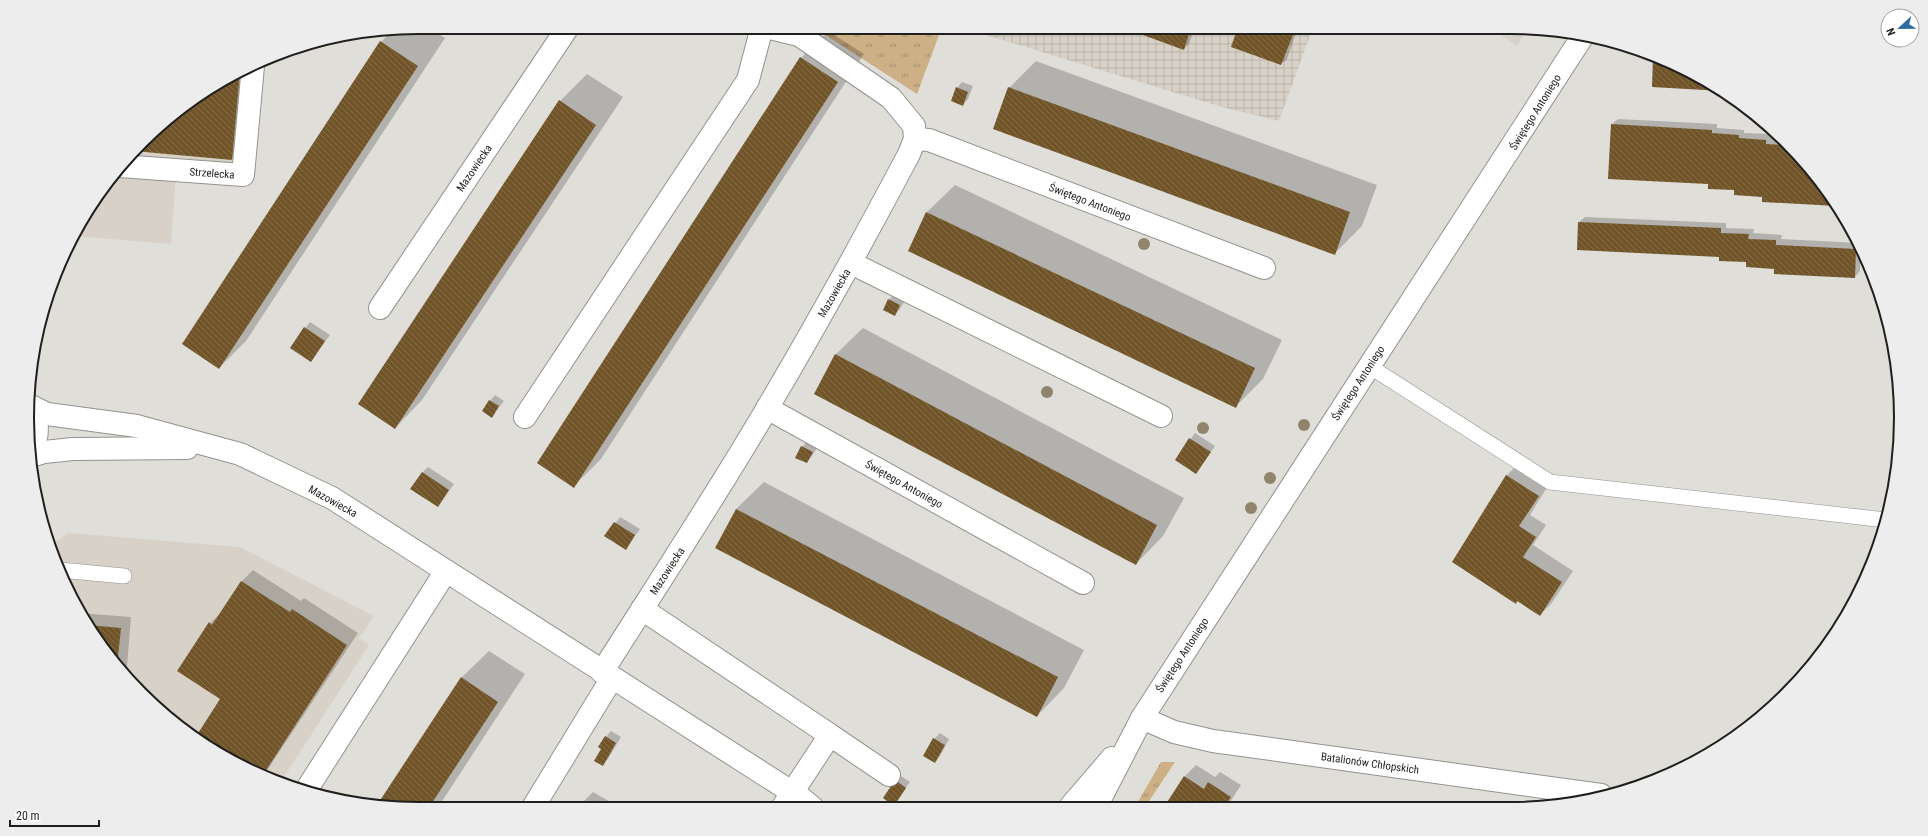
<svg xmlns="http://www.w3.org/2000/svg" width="1928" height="836" font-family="'Roboto Condensed',sans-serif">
<defs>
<pattern id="industrial-grid" width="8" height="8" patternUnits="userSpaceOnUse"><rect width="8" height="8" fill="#d8d1c7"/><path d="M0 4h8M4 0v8" fill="none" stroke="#b9b3aa"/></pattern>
<pattern id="grass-tufts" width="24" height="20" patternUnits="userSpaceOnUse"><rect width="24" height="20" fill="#cdb085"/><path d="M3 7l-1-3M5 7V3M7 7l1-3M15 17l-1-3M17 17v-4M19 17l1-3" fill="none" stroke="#a68f6c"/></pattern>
<pattern id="building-back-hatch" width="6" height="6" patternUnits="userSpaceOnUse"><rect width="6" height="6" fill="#715528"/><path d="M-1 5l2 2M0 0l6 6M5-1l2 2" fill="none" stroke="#846f4d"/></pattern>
</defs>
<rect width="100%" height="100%" fill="#e0ded9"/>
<g fill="#d8d1c7">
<path d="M1489 27H1510L1527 29 1517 46Z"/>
<path d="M244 70 235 163 177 158 171 244 73 236 80 222 124 160 160 124 223 79Z"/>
<path d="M69 533 240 547 374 616 359 638 369 645 280 783 223 757 180 728 124 676 80 614 49 546Z"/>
</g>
<path fill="url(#industrial-grid)" d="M960 27H1313L1279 121 1222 107Z"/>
<g fill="url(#grass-tufts)">
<path d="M813 27H942L917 94Z"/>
<path d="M1161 762H1175L1145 807H1135Z"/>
</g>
<g fill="#0003">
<path d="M418 27H428L445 38 246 341 219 368 183 344 381 42 394 29Z"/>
<path d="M1134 27H1195L1189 44 1183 49Z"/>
<path d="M1239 27H1298L1287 59 1281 64Z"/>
<path d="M828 31 864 54 601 459 574 486 801 58Z"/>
<path d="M1036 61 1377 185 1362 226 1334 254 1009 88Z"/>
<path d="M260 63 253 138 232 159 134 150 160 124 223 79Z"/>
<path d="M587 74 623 97 422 400 395 428 560 101Z"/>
<path d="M962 82 973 86 968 99 963 105 957 88Z"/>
<path d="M1618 119 1717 124V128L1744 130V133L1771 134V138L1782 139 1820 180 1836 205 1763 201V196L1709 183 1612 124Z"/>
<path d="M955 185 1282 340 1263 379 1236 406 909 251 927 212Z"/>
<path d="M1585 217 1726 223V228L1754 229 1753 233 1782 235 1781 239 1860 243 1861 246 1860 271 1855 277 1775 268 1579 222Z"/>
<path d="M894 294 905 300 900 309 894 315 889 300Z"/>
<path d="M310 322 330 335 311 361 291 347Z"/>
<path d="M863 328 1184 498 1163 536 1136 564 835 355Z"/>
<path d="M495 395 504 401 492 416 490 401Z"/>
<path d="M1195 433 1215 446 1196 472 1176 460Z"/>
<path d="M807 441 818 446 812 456 807 462 802 447Z"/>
<path d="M1518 464 1549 484 1530 515 1546 525 1533 545 1573 571 1551 604 1540 615 1518 600 1516 602 1478 520 1507 475Z"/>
<path d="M428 467 454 484 438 506 422 473Z"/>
<path d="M764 482 1084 650 1064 688 1037 716 736 509Z"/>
<path d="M620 517 640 529 626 549 606 536Z"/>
<path d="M253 570 301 601 304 598 358 633 264 775 223 757 196 739 221 700 210 623 222 612 242 581Z"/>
<path d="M79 613 131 617 126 678 124 676Z"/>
<path d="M489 651 525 674 437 809 378 805 461 678Z"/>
<path d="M611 731 621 737 608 759 602 765V749L606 737Z"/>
<path d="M940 733 949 739 940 756 935 762 924 756 934 739Z"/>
<path d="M1196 765 1215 777 1220 772 1241 785 1227 807H1165L1185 776Z"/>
<path d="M901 776 910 782 894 804 895 781Z"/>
<path d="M593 792 621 808 576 809Z"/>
</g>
<g fill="url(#building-back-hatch)">
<path d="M1133 27H1191L1184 50 1132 31Z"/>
<path d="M1238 27H1296L1281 65 1231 47Z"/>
<path d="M380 41 418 66 219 369 182 344Z"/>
<path d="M800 57 838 82 574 488 537 463Z"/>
<path d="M1653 57H1657L1706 80 1722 91 1652 87Z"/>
<path d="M240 71 232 160 134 151 160 124 223 79Z"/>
<path d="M956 87 968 92 963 106 951 101Z"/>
<path d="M1008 87 1350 212 1335 255 993 129Z"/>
<path d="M559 100 596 125 395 429 358 404Z"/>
<path d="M1611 124 1712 130V133L1739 135V138L1766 140V144L1787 145 1820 180 1836 206 1762 202V197L1734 195V190L1708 189V184L1608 179Z"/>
<path d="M926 212 1255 368 1236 408 908 251Z"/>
<path d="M1578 222 1721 228V233L1749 234 1748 239 1776 240V245L1856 249 1855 278 1774 274V269L1746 267V262L1719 261V257L1577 250Z"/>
<path d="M888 299 900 305 895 316 883 310Z"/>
<path d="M304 327 325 341 311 362 290 348Z"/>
<path d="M835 354 1157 525 1136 565 814 394Z"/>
<path d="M489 400 499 406 492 418 482 411Z"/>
<path d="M1189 438 1211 452 1196 474 1175 460Z"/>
<path d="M801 446 813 452 807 463 795 458Z"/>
<path d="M422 472 449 490 438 507 410 489Z"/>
<path d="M1506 475 1539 496 1519 526 1536 537 1523 557 1562 582 1540 616 1517 601 1516 604 1452 562Z"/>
<path d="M736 509 1058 677 1037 717 715 548Z"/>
<path d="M614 522 635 535 626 550 604 536Z"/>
<path d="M241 581 290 612 292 609 347 645 263 775 223 757 195 738 220 699 177 671 209 622 212 625Z"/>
<path d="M88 625 121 628 117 666Z"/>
<path d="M461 677 498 702 428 809 377 805Z"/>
<path d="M605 736 616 743 603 766 594 761 601 749 598 747Z"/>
<path d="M933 738 945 745 935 763 923 756Z"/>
<path d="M1184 776 1204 789 1208 782 1231 797 1224 807H1164Z"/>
<path d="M895 780 906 788 894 806 883 798Z"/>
</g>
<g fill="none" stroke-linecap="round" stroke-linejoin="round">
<defs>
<g id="service">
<path d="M1369 366 1550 482 1886 520"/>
<path d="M60 570 124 576"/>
</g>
<g id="minor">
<path d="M915 139 929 140 1264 268"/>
<path d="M120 166 243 175 253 66"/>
<path d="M851 263 1161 416"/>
<path d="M380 308 568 27"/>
<path d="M28 404C39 418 40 437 30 452"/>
<path d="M29 405 47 414 137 426 240 454 332 498 801 798 813 808"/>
<path d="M767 408 1083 583"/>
<path d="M525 417 748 80 762 27"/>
<path d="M31 456 44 452 73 449 187 448"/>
<path d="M642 609 830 735 782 808"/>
<path d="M602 672C658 584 715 497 768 407 817 324 864 239 909 154L915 139 914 126 891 98 799 35 766 27"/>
<path d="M1142 718 1174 732 1213 741 1601 795"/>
<path d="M830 735 889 775"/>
<path d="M305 792 446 571"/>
<path d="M532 809 612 678"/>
</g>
<g id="tertiary">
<path d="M1070 807 1112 758"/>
<path d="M1096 807 1142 718 1584 34"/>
</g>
</defs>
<use href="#service" stroke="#94928e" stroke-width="16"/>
<use href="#minor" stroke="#94928e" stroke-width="24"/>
<use href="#tertiary" stroke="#94928e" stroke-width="24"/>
<use href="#service" stroke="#fff" stroke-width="15"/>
<use href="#minor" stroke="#fff" stroke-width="22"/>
<use href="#tertiary" stroke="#fff" stroke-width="22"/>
</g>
<g fill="#91846d">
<circle cx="1144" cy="244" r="6"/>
<circle cx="1047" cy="392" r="6"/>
<circle cx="1304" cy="425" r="6"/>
<circle cx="1203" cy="428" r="6"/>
<circle cx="1270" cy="478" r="6"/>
<circle cx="1251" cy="508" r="6"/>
</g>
<g text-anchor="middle" stroke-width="4" stroke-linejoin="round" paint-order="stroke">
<g font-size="11" fill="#201f1d" stroke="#fff">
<text transform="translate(1535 112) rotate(-58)" y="4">Świętego Antoniego</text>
<text transform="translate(474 168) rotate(-56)" y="4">Mazowiecka</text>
<text transform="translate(212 173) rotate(4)" y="4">Strzelecka</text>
<text transform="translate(1090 202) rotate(21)" y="4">Świętego Antoniego</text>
<text transform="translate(834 293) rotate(-60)" y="4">Mazowiecka</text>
<text transform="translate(1358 383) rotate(-57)" y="4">Świętego Antoniego</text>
<text transform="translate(904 484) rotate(29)" y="4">Świętego Antoniego</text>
<text transform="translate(333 501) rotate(29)" y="4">Mazowiecka</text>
<text transform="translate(667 571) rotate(-57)" y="4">Mazowiecka</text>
<text transform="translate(1182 655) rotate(-57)" y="4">Świętego Antoniego</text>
<text transform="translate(1370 763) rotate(8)" y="4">Batalionów Chłopskich</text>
</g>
</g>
<path d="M0 0H1928V836H0ZM418 34H1510A384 384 0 0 1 1894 418V418A384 384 0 0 1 1510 802H418A384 384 0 0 1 34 418V418A384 384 0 0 1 418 34Z" fill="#ededed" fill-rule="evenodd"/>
<path fill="none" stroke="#201f1d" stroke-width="2" d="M418 34H1510A384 384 0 0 1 1894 418V418A384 384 0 0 1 1510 802H418A384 384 0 0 1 34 418V418A384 384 0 0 1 418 34Z"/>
<g transform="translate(1900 28) rotate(248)"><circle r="19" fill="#ffffff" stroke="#a6a5a5"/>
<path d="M0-3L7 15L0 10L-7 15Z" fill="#2c6ca2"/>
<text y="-6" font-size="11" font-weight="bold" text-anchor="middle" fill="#201f1d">N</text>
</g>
<path d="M10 820v6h89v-6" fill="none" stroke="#201f1d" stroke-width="2"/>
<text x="16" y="820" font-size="12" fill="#201f1d" stroke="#ffffff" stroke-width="3" paint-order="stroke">20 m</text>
</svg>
